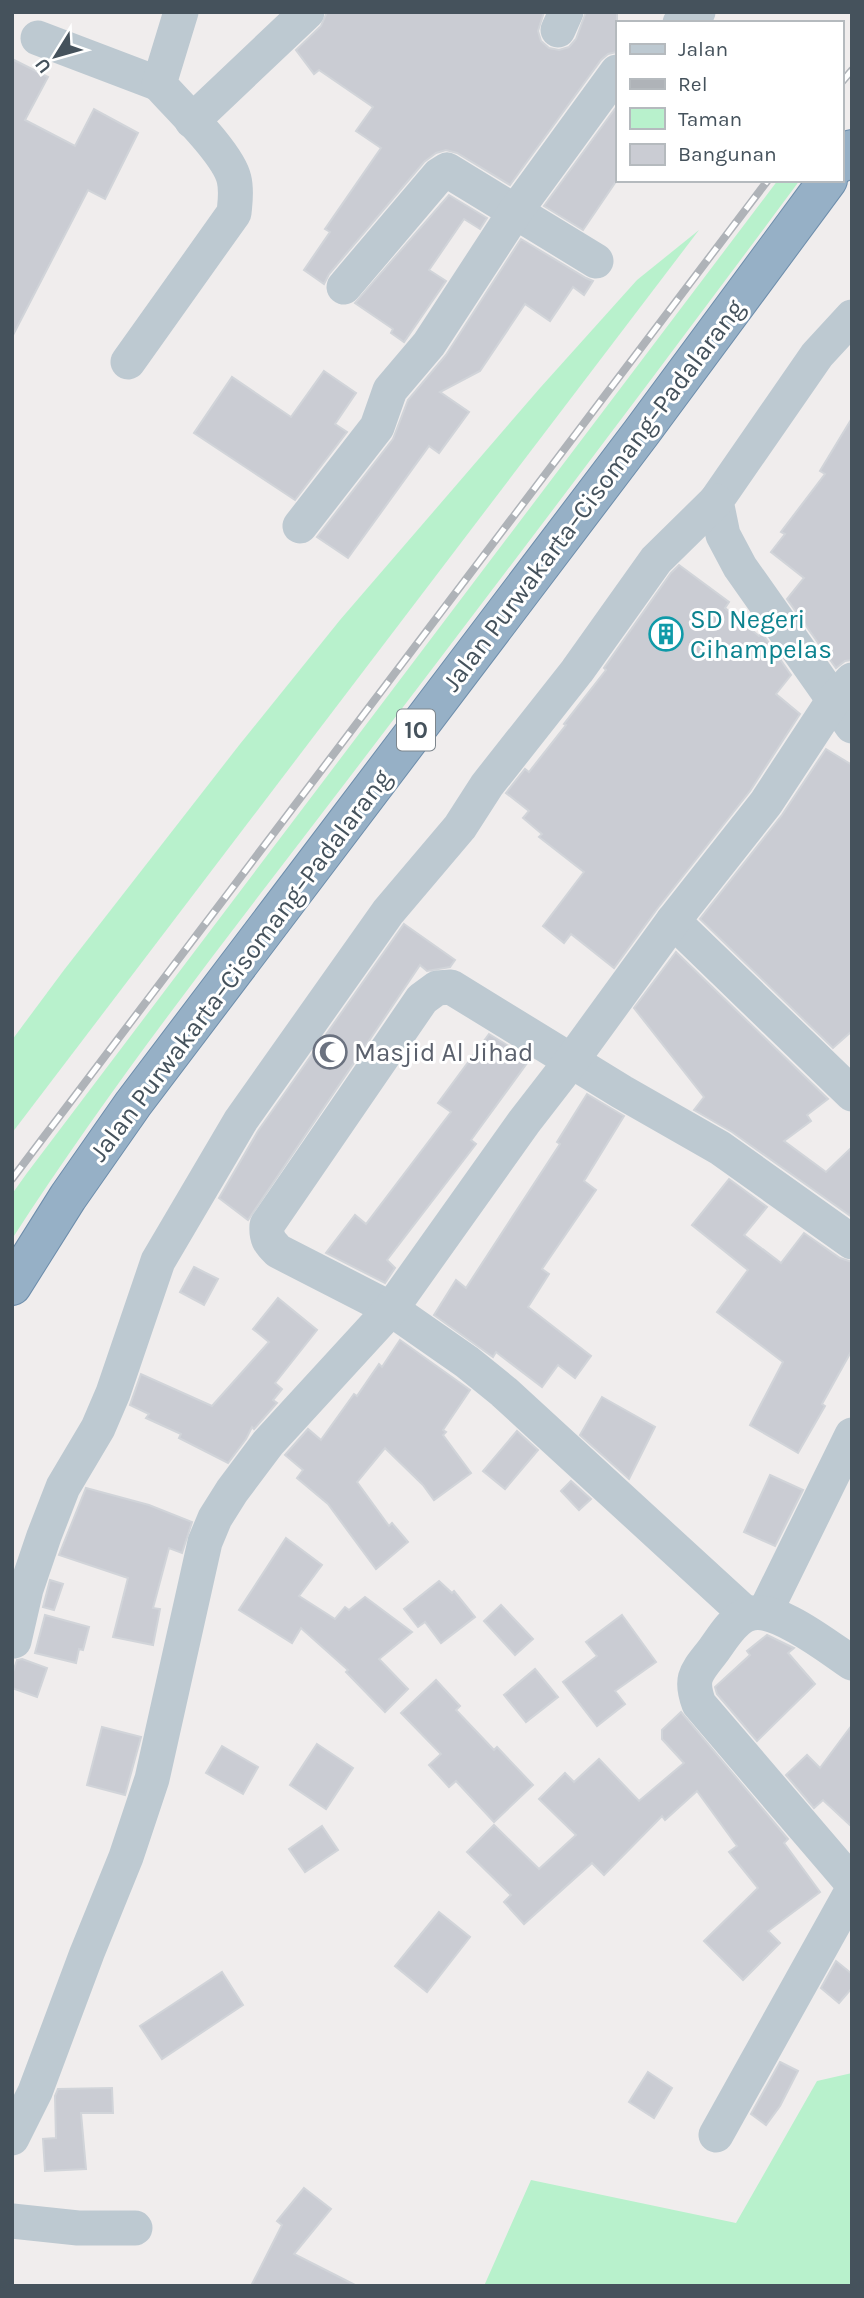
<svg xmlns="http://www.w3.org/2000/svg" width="864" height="2298" font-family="Karla,sans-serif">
<rect width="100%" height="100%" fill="#f0eded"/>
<g fill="#b8f1cc">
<path d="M778 180H800C651 381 500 580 349 778 234 929 115 1079 12 1239V1194L27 1173Z"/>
<path d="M699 230 12 1133V1040L64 970 240 744 340 620 540 388 637 280Z"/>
<path d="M852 2073V2286H484L531 2180 736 2223 817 2081Z"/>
</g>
<g fill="#caccd3" stroke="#d1d4d9" stroke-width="2">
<path d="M327 12H544L538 31 541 41 549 48 559 50 569 47 576 39 586 12H617V52L608 54 601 60 510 185 457 153 446 150 436 153 424 162 329 274 324 284 304 270 330 232 325 229 381 148 356 131 373 107 319 70 314 74 296 50 321 26Z"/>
<path d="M12 59 48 77 25 120 75 146 94 109 138 133 105 199 88 190 12 337Z"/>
<path d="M617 106V180L583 230 544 206Z"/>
<path d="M449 195 487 218 480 229 464 219 429 270 446 281 404 342 391 333 393 329 355 303Z"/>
<path d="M521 239 586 278 593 281 584 295 573 287 550 321 525 304 480 371 440 392 469 412 439 453 429 446 348 558 317 537 393 439 408 400 446 355Z"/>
<path d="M324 371 356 393 335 424 347 432 295 500 194 433 232 377 291 417Z"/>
<path d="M852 418V660L845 661 836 668 787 599 804 578 771 552 785 534 781 532 825 474 820 471Z"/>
<path d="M679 565 729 602 725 608 759 636 762 633 791 675 776 694 800 714 750 791 657 909 614 968 571 934 564 943 543 926 584 872 539 837 542 834 523 818 529 811 506 793 525 769 529 772 566 725 564 724 606 670 604 668 671 573Z"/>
<path d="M826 749 852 765V1031L833 1048 700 919 782 815Z"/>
<path d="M404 924 455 960 450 967 427 971 420 965 248 1220 219 1198 258 1131Z"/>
<path d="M676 952 828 1099 807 1115 811 1121 784 1141 826 1172 852 1147V1217L732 1132 694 1110 704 1097 634 1008Z"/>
<path d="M489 1034 530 1059 471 1140 476 1144 387 1260 395 1268 385 1283 326 1253 355 1215 366 1224 451 1112 438 1103Z"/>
<path d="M587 1094 624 1116 584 1181 596 1190 542 1269 549 1274 528 1307 591 1356 575 1378 558 1365 542 1387 496 1352 493 1357 434 1315 456 1280 466 1288 560 1144 557 1142Z"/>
<path d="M729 1179 767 1207 744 1235 781 1263 804 1233 840 1258 852 1262V1350L822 1404 825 1406 798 1453 750 1425 783 1362 717 1312 748 1270 692 1225Z"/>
<path d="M194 1267 218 1279 204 1305 180 1292Z"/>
<path d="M278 1298 317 1330 275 1383 282 1389 273 1400 277 1403 254 1429 252 1427 246 1439 228 1463 179 1438 181 1434 146 1418 149 1414 130 1405 141 1374 212 1406 269 1342 253 1329Z"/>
<path d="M400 1340 470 1390 443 1430 446 1432 443 1435 471 1473 434 1500 423 1485 385 1448 357 1482 389 1526 392 1523 408 1542 376 1569 328 1504 297 1478 303 1470 285 1455 308 1429 321 1440 354 1394 357 1396 379 1364 382 1367Z"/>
<path d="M602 1397 655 1427 629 1479 580 1435Z"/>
<path d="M517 1431 538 1450 505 1489 483 1471Z"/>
<path d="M770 1475 803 1490 775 1546 744 1532Z"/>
<path d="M571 1481 591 1499 579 1510 561 1491Z"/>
<path d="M86 1488 149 1505 192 1522 182 1553 169 1548 153 1608 160 1609 153 1645 113 1637 128 1578 59 1555Z"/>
<path d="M286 1538 322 1565 299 1596 335 1619 345 1607 349 1610 365 1597 412 1632 379 1659 408 1689 385 1712 346 1672 348 1670 301 1628 292 1643 239 1610Z"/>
<path d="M50 1580 63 1584 54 1610 43 1607Z"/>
<path d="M439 1581 452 1593 454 1591 475 1617 441 1643 425 1622 418 1627 404 1609Z"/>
<path d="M501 1605 533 1639 515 1655 484 1621Z"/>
<path d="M45 1615 89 1627 83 1650 79 1649 76 1663 35 1653Z"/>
<path d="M622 1615 656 1662 615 1691 625 1704 597 1726 563 1682 597 1656 586 1642Z"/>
<path d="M767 1635 794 1648 788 1653 815 1684 757 1741 717 1694 715 1687 750 1655 747 1651Z"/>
<path d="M22 1659 47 1668 37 1697 12 1688V1675L17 1660Z"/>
<path d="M535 1669 558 1697 526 1722 504 1695Z"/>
<path d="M436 1680 460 1706 456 1710 494 1750 497 1747 533 1785 494 1822 456 1781 449 1787 429 1765 441 1754 401 1713Z"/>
<path d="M681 1712 788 1839 784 1843 820 1892 768 1931 780 1943 743 1980 704 1941 758 1888 729 1852 737 1846 697 1791 665 1820 662 1816 604 1875 592 1863 524 1924 504 1902 511 1895 467 1852 494 1825 539 1869 576 1835 539 1799 565 1773 574 1782 599 1759 639 1801 684 1763 662 1739V1730Z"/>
<path d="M852 1725V1827L823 1800 814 1808 786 1775 807 1755 820 1768Z"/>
<path d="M102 1727 141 1737 125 1795 87 1785Z"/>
<path d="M317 1744 353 1768 326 1809 290 1785Z"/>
<path d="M222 1746 258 1767 243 1794 206 1773Z"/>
<path d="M322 1826 338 1850 305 1872 289 1849Z"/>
<path d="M439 1912 470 1937 427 1992 395 1966Z"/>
<path d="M836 1961 852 1974V1988L839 2003 821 1988Z"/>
<path d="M222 1972 243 2005 162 2059 140 2026Z"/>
<path d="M780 2062 798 2071 780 2106 766 2125 751 2114Z"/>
<path d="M648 2072 672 2088 654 2118 629 2102Z"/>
<path d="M112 2088 113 2113H81L86 2169 45 2171 43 2139 56 2138 55 2096 58 2089Z"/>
<path d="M304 2188 331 2209 294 2254 357 2286H251L282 2225 277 2221Z"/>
</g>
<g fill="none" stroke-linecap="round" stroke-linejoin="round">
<defs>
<g id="trunk">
<path d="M841 163 852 149"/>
<path d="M12 1286 68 1197 133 1104 641 433 828 180"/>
</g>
</defs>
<use href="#trunk" stroke="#6d8dab" stroke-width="40"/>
<g stroke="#bdc9d1" stroke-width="35">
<path d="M680 23 698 12"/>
<path d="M558 30 566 12"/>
<path d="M38 38 159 84"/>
<path d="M192 121 307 12"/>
<path d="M344 287 439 175 447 170 596 261"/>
<path d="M852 317 817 355 716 501 723 535 740 567 852 726"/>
<path d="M128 362 234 213C235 202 237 191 234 179 228 153 178 106 159 84L181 12"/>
<path d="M300 526 377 427 390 390 429 344 515 212 617 72"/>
<path d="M673 921 852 1094"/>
<path d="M765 1612 852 1435"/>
<path d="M746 1614 504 1392 467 1362 391 1309 278 1251C269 1242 266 1238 267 1225L422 999 437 988 451 987 622 1092 720 1148 852 1242"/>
<path d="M14 1641 26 1589 44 1536 63 1487 98 1428 113 1393 158 1261 241 1120 388 912 460 827 487 785 577 671 656 560 716 501"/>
<path d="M852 1663C829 1648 773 1602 746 1615 732 1621 722 1639 713 1651 697 1672 689 1677 699 1704L852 1883"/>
<path d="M716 2135 852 1891"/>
<path d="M12 2138 35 2092 87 1953 126 1857 152 1779 205 1542 215 1518 232 1491 268 1443 391 1309 524 1122 572 1060 673 921 766 803 833 701 852 680"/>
<path d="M12 2221 78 2228H135"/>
</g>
<use href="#trunk" stroke="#96b0c6" stroke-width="38"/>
<defs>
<g id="rail">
<path d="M841 83 852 70"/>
<path d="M12 1179 768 180"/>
</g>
</defs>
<use href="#rail" stroke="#afb3b8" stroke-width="8"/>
<use href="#rail" stroke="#fff" stroke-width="5" stroke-dasharray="16" stroke-linecap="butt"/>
</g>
<defs>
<symbol id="building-ring" viewBox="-11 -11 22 22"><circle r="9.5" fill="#fff" stroke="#0f9aa8" stroke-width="1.5"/><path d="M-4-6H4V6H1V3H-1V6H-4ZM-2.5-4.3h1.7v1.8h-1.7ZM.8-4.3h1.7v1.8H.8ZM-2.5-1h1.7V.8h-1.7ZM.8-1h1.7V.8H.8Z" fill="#0f9aa8"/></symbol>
<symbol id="mosque-ring" viewBox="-11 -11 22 22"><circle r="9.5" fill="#fff" stroke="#6b7280" stroke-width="1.5"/><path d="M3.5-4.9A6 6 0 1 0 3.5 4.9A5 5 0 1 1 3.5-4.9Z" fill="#6b7280"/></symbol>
</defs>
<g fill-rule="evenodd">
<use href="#building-ring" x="647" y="615" width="38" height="38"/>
<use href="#mosque-ring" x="311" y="1033" width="38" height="38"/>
</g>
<g text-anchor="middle" stroke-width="6" stroke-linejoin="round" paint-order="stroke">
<rect fill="#fff" stroke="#7d868d" stroke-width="2" x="397" y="709.5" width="38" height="41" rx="5"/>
<g font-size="24" font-weight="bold" fill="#45525c">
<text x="416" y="738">10</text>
</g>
<g font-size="26" fill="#45525c" stroke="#fff">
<text transform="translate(593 495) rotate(-53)" y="9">Jalan Purwakarta–Cisomang–Padalarang</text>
<text transform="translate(240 965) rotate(-53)" y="9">Jalan Purwakarta–Cisomang–Padalarang</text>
</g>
<g font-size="26" fill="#0d838f" stroke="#fff" text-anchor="start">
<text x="690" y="628">SD Negeri<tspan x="690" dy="30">Cihampelas</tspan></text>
</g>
<g font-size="26" fill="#5b616d" stroke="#fff" text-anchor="start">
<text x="354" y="1061">Masjid Al Jihad</text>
</g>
</g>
<rect width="864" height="2298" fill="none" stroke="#45525c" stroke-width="28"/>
<rect x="616" y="21" width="228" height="161" fill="#ffffff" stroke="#b5babe" stroke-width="2"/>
<rect x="630" y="44" width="35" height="10" fill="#bdc9d1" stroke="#b5babe" stroke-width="2"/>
<text x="678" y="56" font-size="21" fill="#45525c">Jalan</text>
<rect x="630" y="79" width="35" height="10" fill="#afb3b8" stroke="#b5babe" stroke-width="2"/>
<text x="678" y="91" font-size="21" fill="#45525c">Rel</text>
<rect x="630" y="108" width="35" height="21" fill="#b8f1cc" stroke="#b5babe" stroke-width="2"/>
<text x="678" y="126" font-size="21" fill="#45525c">Taman</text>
<rect x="630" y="144" width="35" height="21" fill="#caccd3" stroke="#b5babe" stroke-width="2"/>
<text x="678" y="161" font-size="21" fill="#45525c">Bangunan</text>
<g transform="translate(56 56) rotate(233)" stroke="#ffffff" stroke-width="5" paint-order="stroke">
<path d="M0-5L12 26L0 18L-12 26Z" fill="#45525c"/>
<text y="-10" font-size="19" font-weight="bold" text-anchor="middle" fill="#45525c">U</text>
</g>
</svg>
